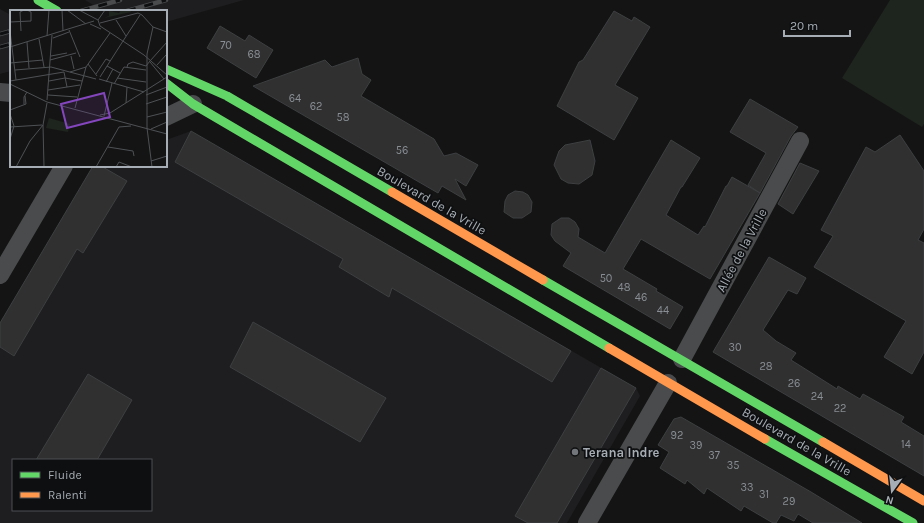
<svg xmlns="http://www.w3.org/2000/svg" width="924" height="523" font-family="Karla,sans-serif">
<rect width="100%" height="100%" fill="#141414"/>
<g fill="#1e1e20" fill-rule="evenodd">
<path d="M85 0H244L166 22V11H103Z"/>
<path d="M0 9 11 15V71L0 74Z"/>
<path d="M191 131 636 388 640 396 567 523H0V323L93 166H166V140ZM13 460H151V510H13Z"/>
</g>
<path fill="#1e241e" d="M890 0H924V124L922 127 842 78Z"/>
<g fill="#303031" stroke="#3d3f40">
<path d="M614 11 632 21 634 17 650 27 615 85 638 98 614 140 557 106 579 62 583 60Z"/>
<path d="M220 26 245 41 249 35 273 50 256 78 207 48Z"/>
<path d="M358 58 362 74 371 80 361 96 434 139 444 156 456 153 478 165 466 186 455 179 466 200 442 186 438 193 253 86 325 60 332 67Z"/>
<path d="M750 99 798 127 791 136 760 193 748 185 766 153 730 132Z"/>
<path d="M191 131 571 351 552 382 392 288 389 297 339 267 343 259 175 162Z"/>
<path d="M900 135 924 171V229L918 240 924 243V352L912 374 884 357 906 321 814 267 833 236 821 230 866 147 875 152Z"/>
<path d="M590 140 595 161 592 175 579 184 568 183 561 179 554 165 559 151 565 145Z"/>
<path d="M671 140 700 158 682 187H681L666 215 698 235 704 226 705 227 726 186H727L732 177 760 193 710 279 641 239 623 269 657 289 656 291 683 307 670 329 563 266 571 253 555 241 551 235 552 224 561 218H569L575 222 579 229 578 237 605 253Z"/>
<path d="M800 163 819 171 793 214 778 204Z"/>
<path d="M93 166H101L127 181 83 253 77 249 14 356 0 347V323Z"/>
<path d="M515 191 523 192 528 195 532 202 531 212 522 218H513L504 212 505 201 508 195Z"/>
<path d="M769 257 806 278 797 294 788 290 763 330 776 341 796 353 791 360 837 389 838 386 860 399 863 394 904 417 901 422 924 436V476L713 352Z"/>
<path d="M253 322 386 398 360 442 230 367Z"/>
<path d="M601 368 636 388 557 523H528L515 516Z"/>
<path d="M88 374 132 400 97 460H36Z"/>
<path d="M681 417 811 492 862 523H813L798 514 794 521 781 515 776 523H773L744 506 741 511 707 488 704 494 687 480 685 484 660 468 669 452 658 445 674 419Z"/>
</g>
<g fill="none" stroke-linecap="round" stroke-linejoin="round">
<g stroke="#494b4d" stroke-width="18">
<path d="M0 92 11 93"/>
<path d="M166 117 193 104"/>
<path d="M0 275 64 166"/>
<path d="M682 359 800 141"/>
<path d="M587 523 668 383"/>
</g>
<g stroke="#63d668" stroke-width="9">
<path d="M38 0 57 11"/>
<path d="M166 69 227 96 392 192"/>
<path d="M166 83 193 104 609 348"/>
<path d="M543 280 823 442"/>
<path d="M765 439 913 523"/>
</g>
<g stroke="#ff974d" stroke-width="9">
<path d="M392 192 543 280"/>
<path d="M609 348 765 439"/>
<path d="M823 442 924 501"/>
</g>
<defs>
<g id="rail">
<path d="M81 11 120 0"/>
<path d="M127 11 166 0"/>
<path d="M0 34 11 31"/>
<path d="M0 47 11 44"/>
</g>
</defs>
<use href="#rail" stroke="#494b4d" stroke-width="4.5"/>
<use href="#rail" stroke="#0e0f10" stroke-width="3" stroke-dasharray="9" stroke-linecap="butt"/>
</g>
<circle fill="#73777c" stroke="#0e0f10" stroke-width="1.5" cx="575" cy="452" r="4"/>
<g text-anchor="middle" stroke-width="3.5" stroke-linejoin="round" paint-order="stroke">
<g font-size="11" fill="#888e93">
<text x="226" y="49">70</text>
<text x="254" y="58">68</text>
<text x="295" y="102">64</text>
<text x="316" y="110">62</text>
<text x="343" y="121">58</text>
<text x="402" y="154">56</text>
<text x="606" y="282">50</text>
<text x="624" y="291">48</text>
<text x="641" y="301">46</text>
<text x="663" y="314">44</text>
<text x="735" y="351">30</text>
<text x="766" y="370">28</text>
<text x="794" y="387">26</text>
<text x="817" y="400">24</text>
<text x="840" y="412">22</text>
<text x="677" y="439">92</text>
<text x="906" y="448">14</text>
<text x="696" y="449">39</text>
<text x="714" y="459">37</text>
<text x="733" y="469">35</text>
<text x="747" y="491">33</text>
<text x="764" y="498">31</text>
<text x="789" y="505">29</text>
</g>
<g font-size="13" fill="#a6adb4" stroke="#0e0f10">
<text transform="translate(432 200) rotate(30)" y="5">Boulevard de la Vrille</text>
<text transform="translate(741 250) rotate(-62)" y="5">Allée de la Vrille</text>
<text transform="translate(797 441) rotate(30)" y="5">Boulevard de la Vrille</text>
</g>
<g font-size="13" font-weight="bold" fill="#a6adb4" stroke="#0e0f10" text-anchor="start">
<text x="583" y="457">Terana Indre</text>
</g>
</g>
<g transform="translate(10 10)">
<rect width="157" height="157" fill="#141414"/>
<path d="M111 0H120L121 2 94 8 99 6V1L109 3ZM39 108 60 114 58 122 36 118Z" fill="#1e241e"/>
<path fill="none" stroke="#4e5154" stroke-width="1" d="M52 0 53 21M57 0 76 14M69 0 88 10 90 16 134 45 157 65M132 5 143 17 157 22M88 10 95 0M106 10 116 26M0 12 21 11V2L17 0M90 13 128 3 132 5M80 14 91 19M59 20 70 47M0 21 6 70M11 21 10 2 14 0M37 26 39 0M43 28 59 22M29 29 34 57M113 31 130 5M17 32 19 58M0 37 84 11M41 46 57 43M61 46 64 59M40 50 66 43M140 51 157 32M140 52 154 69M0 53 33 50M78 54 87 66M147 55 156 45M97 56 110 63M117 57 118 54 123 52 136 56 140 51M5 60 41 57 86 69M54 62 57 77M60 62 76 57M86 64 96 49 100 51M90 67 113 31M107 68 136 72M89 69 134 82M0 71 54 62M39 71 55 68 72 71M96 72 103 59M0 74 37 92 157 124M104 74 114 57 136 60M38 80 70 75M38 85 67 87M136 85 157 77M37 90 42 25M116 93 117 77M14 94V87L17 82M136 94 157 87M65 98 76 57 100 23M0 100 16 94 15 86M0 104 4 116 0 129M90 105 100 103 157 67M94 106 102 73M137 107 157 102M33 115 34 157M0 117 32 115M137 118V44L143 17M137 118 142 157M141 119 157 112M98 137 123 141 124 146M141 151 157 146M6 157 20 131 33 115 37 93M86 157 109 117 121 116M106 157 109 152 122 157"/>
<path fill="#8446bd" fill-opacity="0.15" stroke="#8446bd" stroke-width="2" d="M94 83 100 107 57 118 51 94Z"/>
<rect width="157" height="157" fill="none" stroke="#a6adb4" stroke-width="2"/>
</g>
<rect x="12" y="459" width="140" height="52" fill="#0e0f10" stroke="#4b4e52"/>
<rect x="20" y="472" width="20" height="6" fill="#63d668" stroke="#4b4e52"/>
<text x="48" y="479" font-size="12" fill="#a6adb4">Fluide</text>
<rect x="20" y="492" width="20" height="6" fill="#ff974d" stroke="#4b4e52"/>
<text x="48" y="499" font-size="12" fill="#a6adb4">Ralenti</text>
<g transform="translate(892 491) rotate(195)" stroke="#0e0f10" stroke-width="3" paint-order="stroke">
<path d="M0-3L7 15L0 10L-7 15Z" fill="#a6adb4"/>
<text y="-6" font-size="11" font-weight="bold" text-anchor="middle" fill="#a6adb4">N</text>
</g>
<path d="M784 30v6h66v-6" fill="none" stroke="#a6adb4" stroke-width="2"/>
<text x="790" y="30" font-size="12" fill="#a6adb4" stroke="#0e0f10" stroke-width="3" paint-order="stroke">20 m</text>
</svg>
